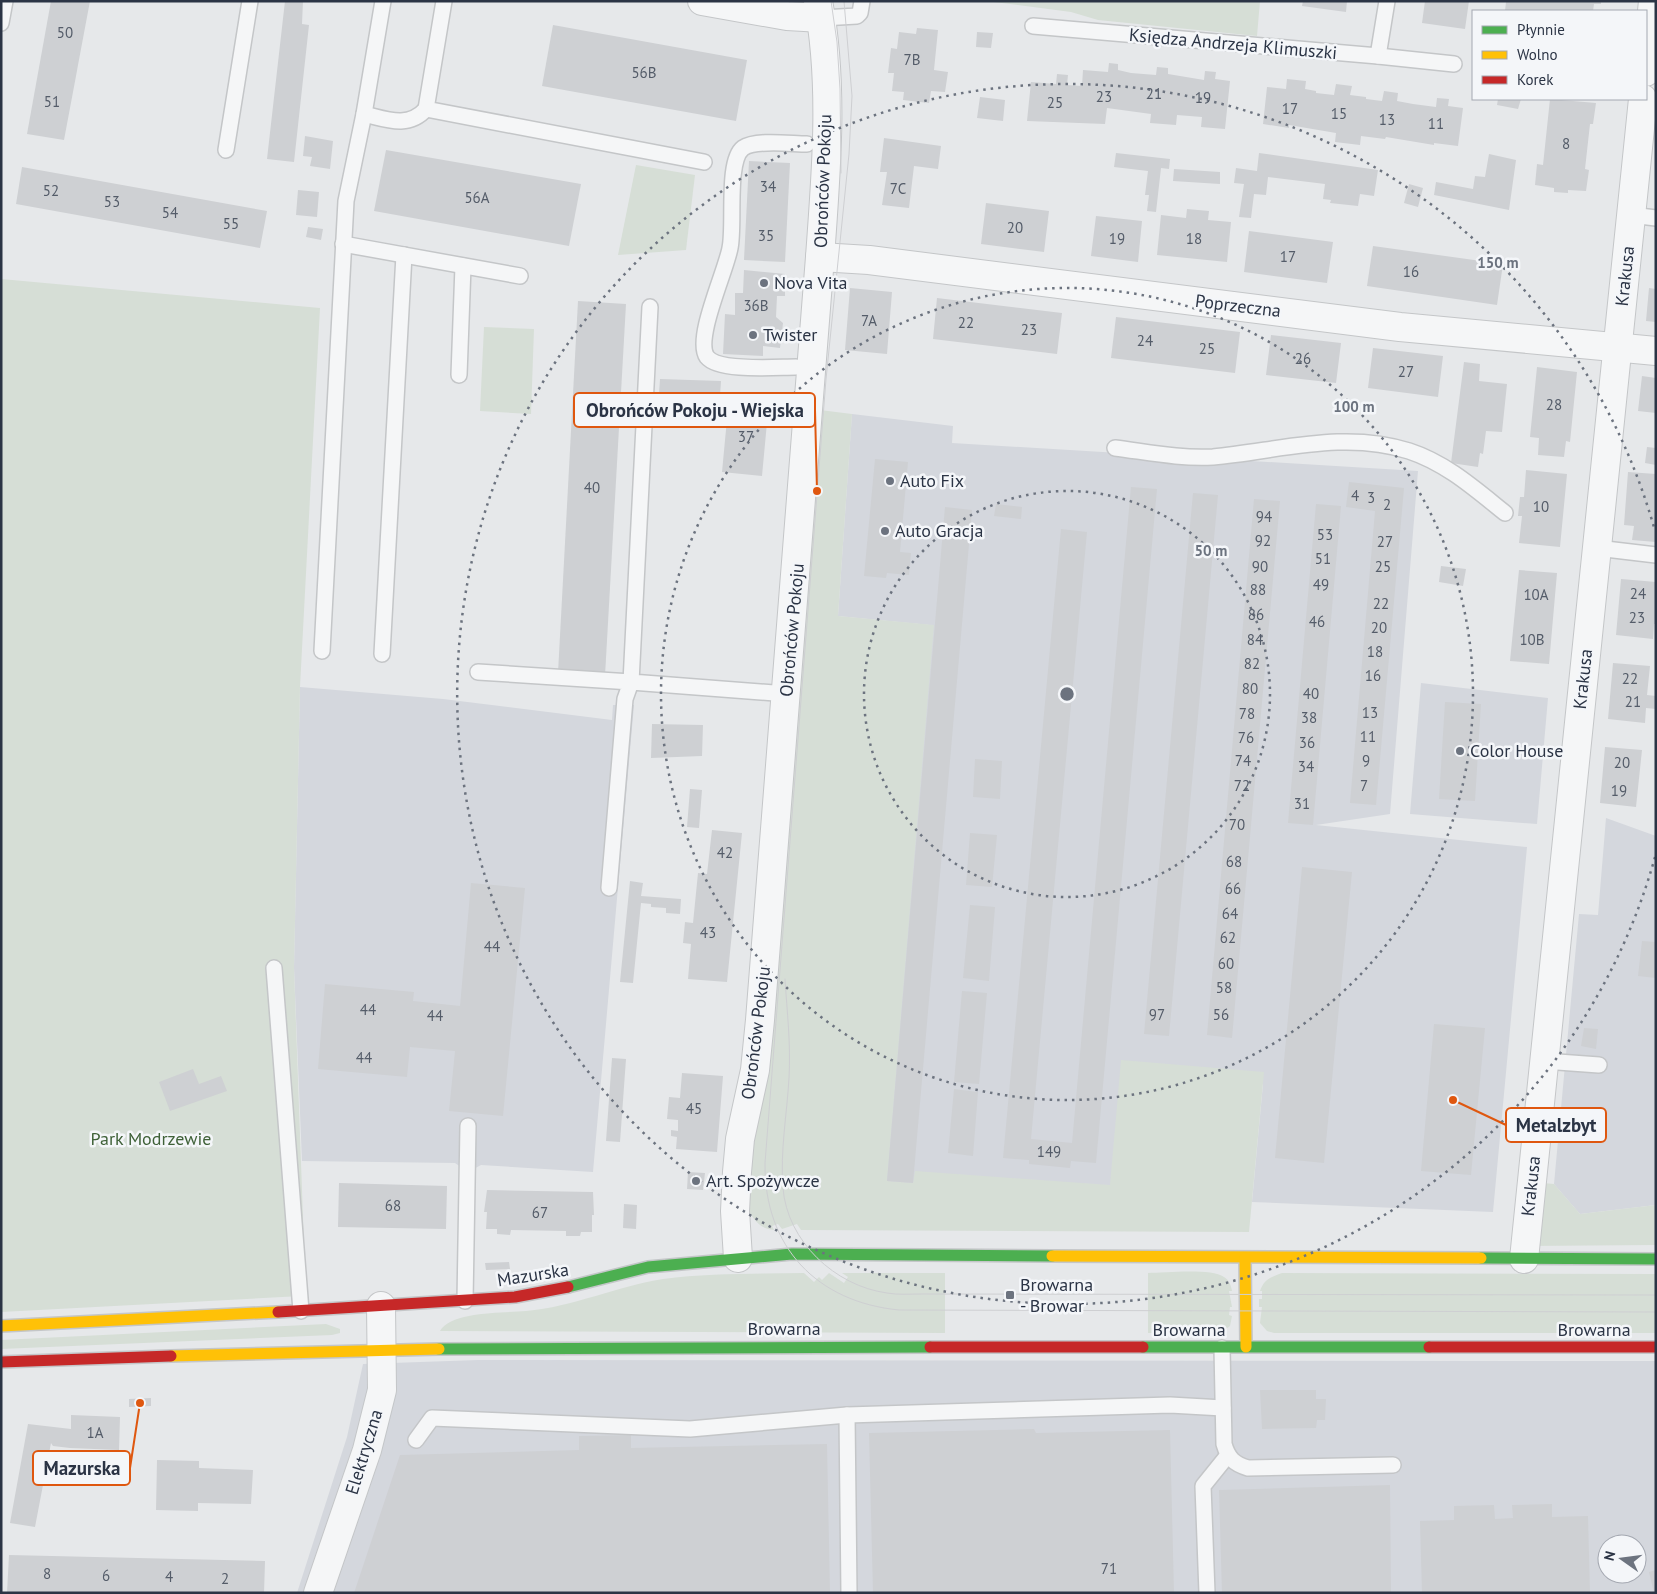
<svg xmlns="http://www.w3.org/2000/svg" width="1657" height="1594" font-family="'PT Sans',sans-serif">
<rect width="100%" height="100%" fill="#e6e8ea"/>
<g fill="#d4d7dd" fill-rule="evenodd">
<path d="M852 414 953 426 952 443 1418 471 1390 814 1316 825 1527 847 1493 1212 1252 1202 1263 1084 1125 1194 881 1187 930 625 838 616Z"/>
<path d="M1421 683 1548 698 1537 824 1410 814Z"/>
<path d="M300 687 443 699 612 720 613 705H634L593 1172 481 1165 468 1172 455 1163 302 1161 294 968Z"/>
<path d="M1606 818 1656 836V1205L1580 1214 1554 1184 1579 914 1598 915Z"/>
<path d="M478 1360 1656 1361V1593H297L347 1437 363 1364ZM1607 1544H1637V1574H1607Z"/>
</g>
<g fill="#d6ded6">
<path d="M1260 1 1257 36 1098 20 1071 12 994 2Z"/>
<path d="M636 165 695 175 686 250 618 255Z"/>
<path d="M1 279 320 308 300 687 294 968 305 1274 301 1296 1 1312Z"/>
<path d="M484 327 534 329 531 414 480 411Z"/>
<path d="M820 410 852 414 838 616 934 625 887 1181 913 1183 915 1171 1110 1185 1121 1060 1264 1072 1249 1232 801 1230 797 1224 782 1229 778 1224 772 1226 774 1230C759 1229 752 1218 747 1206L752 1145 771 1047Z"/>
<path d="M1532 1182 1554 1184 1580 1214 1656 1205V1245L1525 1246Z"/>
<path d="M804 1273 814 1282 819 1277 822 1280 829 1273 844 1283 848 1277 842 1273H945V1333L440 1331C451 1311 505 1313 526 1311 573 1307 617 1286 663 1279 710 1273 757 1274 804 1273Z"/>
<path d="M1148 1273C1165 1273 1211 1268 1224 1277 1229 1280 1231 1285 1232 1291H1229L1232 1307H1230L1229 1315 1232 1316 1230 1326 1220 1333H1148Z"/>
<path d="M1282 1273 1656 1274V1333H1274L1267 1331 1260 1323 1262 1307H1259V1299H1262V1291H1260C1264 1279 1271 1277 1282 1273Z"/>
<path d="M326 1324 340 1329V1333L332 1335 1 1349V1340Z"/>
</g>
<g fill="#ced0d3">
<path d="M51 1H90L64 140 27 134Z"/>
<path d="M285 1H303L302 24 309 25 294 162 267 159Z"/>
<path d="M1303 1H1347L1346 12 1302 6Z"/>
<path d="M1425 1H1469L1465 29 1422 23Z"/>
<path d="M1513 1H1601V4H1594L1593 11H1505L1506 2Z"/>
<path d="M553 25 747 60 736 121 542 86Z"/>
<path d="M917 28 938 30 934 70 948 72 945 92 931 91 929 103 903 100 904 92 892 91 894 73H888L891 48 897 49 899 32 916 34Z"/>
<path d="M977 32 993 33 991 48 976 47Z"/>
<path d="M1109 63 1118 64V70L1131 73 1156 75 1157 67 1168 68V74L1204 80 1205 71 1216 72 1215 79 1230 81 1225 129 1201 127 1202 117 1177 115 1176 125 1150 123 1151 114 1107 108 1105 124 1027 121 1031 82 1056 84 1057 74 1068 75 1067 85 1082 86 1083 70 1108 72Z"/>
<path d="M1287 79 1306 81 1305 89 1316 91V93L1334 95 1336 84 1352 86 1350 95 1366 97V99L1382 101 1384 91 1398 93 1397 101 1413 104 1436 107 1437 98 1449 99 1448 106 1463 108 1458 146 1434 143V145L1386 137 1385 139 1361 136 1360 145 1335 142 1336 133 1289 125V128L1263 124 1267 87 1286 89Z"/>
<path d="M980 97 1005 100 1003 121 977 118Z"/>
<path d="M1498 99H1521L1518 109 1497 105Z"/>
<path d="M1550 99 1596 103 1593 124H1590L1585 169 1589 170 1586 191 1568 190V193L1554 192V188L1535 185 1537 164 1543 165Z"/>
<path d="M305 136 333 141 330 169 310 166 312 157 303 156Z"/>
<path d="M884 138 941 146 938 169 914 166 909 208 882 205 887 172H880Z"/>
<path d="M386 150 581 184 569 246 374 211Z"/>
<path d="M1116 153 1170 159 1169 169 1161 168 1156 212 1147 211 1149 195H1145L1148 171 1114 167Z"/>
<path d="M1259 153 1378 170 1374 196 1360 194 1358 206 1330 203 1331 200 1323 199 1325 184 1268 177 1266 195 1254 194 1251 218 1239 217 1244 184 1234 183 1236 168 1257 171Z"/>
<path d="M1489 154 1516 160 1509 210 1434 195 1436 182 1473 189 1475 176 1485 177Z"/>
<path d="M749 161 790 163 785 262 744 260Z"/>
<path d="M22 167 267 211 260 248 16 204Z"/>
<path d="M1174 169 1220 172V184L1173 181Z"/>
<path d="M1409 184 1423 188 1418 207 1404 203Z"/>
<path d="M298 190 319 192 317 217 296 215Z"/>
<path d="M986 203 1049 211 1044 252 981 244Z"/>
<path d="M1187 209 1209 211 1208 220 1231 222 1227 262 1157 255 1161 215 1186 218Z"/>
<path d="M1096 216 1142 221 1138 262 1091 256Z"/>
<path d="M308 227 323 229 321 240 306 237Z"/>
<path d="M1249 231 1333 242 1327 283 1244 272Z"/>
<path d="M1373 246 1503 264 1497 305 1367 286Z"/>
<path d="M744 270 785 274V296H777L776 317 783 323 780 348 763 346V356L723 354 725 314 735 315V293H743Z"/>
<path d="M850 288 892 292 887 354 845 350Z"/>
<path d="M1649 288 1656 289V322L1646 321Z"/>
<path d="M937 298 1062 313 1057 354 933 339Z"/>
<path d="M578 301 626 304 605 676 558 673Z"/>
<path d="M1116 317 1240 332 1235 373 1111 358Z"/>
<path d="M1271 335 1341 343 1336 383 1266 375Z"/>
<path d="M1373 348 1443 356 1438 397 1368 388Z"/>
<path d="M1464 362 1480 364 1479 381 1507 384 1502 432 1486 431 1483 454 1480 453 1478 467 1451 463Z"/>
<path d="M1537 367 1577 372 1570 442 1566 441 1564 457 1538 455 1539 438 1530 437Z"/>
<path d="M1642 376 1656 378V413L1638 411Z"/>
<path d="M660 379 721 381 720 396 659 394Z"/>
<path d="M729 398 769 401 762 476 722 472Z"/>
<path d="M1647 447 1656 448V465L1645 463Z"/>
<path d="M875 459 908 462 900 552 911 553 909 575 887 573 886 578 864 576Z"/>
<path d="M1526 470 1567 474 1560 547 1519 543 1522 516H1518L1520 497H1524Z"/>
<path d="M1628 472 1656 474V542L1632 540 1634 526 1624 525Z"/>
<path d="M1349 482 1404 488 1376 805 1350 803 1375 511 1346 507Z"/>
<path d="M1131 487 1157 489 1096 1163 1071 1161 1070 1168 1029 1164V1160L1003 1158 1061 529 1087 532 1031 1139 1072 1143Z"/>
<path d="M1193 493 1218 495 1169 1036 1144 1034Z"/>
<path d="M1254 499 1280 501 1232 1038 1207 1035Z"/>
<path d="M996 504 1022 507 1021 519 994 516Z"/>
<path d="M1316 504 1341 506 1313 825 1288 823Z"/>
<path d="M945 507 972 510 913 1183 887 1181Z"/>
<path d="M1441 566 1466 569 1463 586 1439 582Z"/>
<path d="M1519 570 1557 573 1549 664 1510 661Z"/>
<path d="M1621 579 1656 582V624H1654L1653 639 1616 635Z"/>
<path d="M1613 663 1650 666 1647 695 1656 696V709L1646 708 1645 723 1608 719Z"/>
<path d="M1445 702 1481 704 1475 801 1439 799Z"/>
<path d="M652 724 703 725 702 756 651 758Z"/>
<path d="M1605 747 1642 750 1636 807 1600 803Z"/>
<path d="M975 759 1002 761 1000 799 973 797Z"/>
<path d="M690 789 702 790 699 828 687 827Z"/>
<path d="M712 830 742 833 727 982 688 979 691 944 683 943 685 922 693 923 698 873 707 874Z"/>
<path d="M970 833 997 835 992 887 966 885Z"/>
<path d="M1302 867 1352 872 1324 1163 1275 1158Z"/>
<path d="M630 881 643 883 641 896 681 899 680 914 666 913V908L651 907V904L641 903 633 983 620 982Z"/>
<path d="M471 883 525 888 503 1116 449 1111 455 1051 410 1047 407 1077 318 1069 325 984 414 992 413 1001 460 1006Z"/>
<path d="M970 905 995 907 989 981 963 978Z"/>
<path d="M1642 941 1656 942V978L1638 976Z"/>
<path d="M962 991 987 993 979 1084 954 1082Z"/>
<path d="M1434 1024 1485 1028 1471 1175 1421 1171Z"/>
<path d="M1584 1028 1598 1029 1596 1049 1581 1046Z"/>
<path d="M612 1058 626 1059 620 1142 606 1141Z"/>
<path d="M193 1069 199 1084 221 1076 227 1091 170 1111 159 1082Z"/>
<path d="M682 1073 723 1076 717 1152 676 1149 677 1137 671 1136V1130L678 1131V1120L667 1119 669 1097 680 1098Z"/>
<path d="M954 1089 978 1092 973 1156 948 1153Z"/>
<path d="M688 1172 705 1173 703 1190 687 1189Z"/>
<path d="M339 1183 447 1186 446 1229 338 1227Z"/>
<path d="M487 1190 593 1192 594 1215H592V1232H581L580 1236H566V1231L511 1230 510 1235 497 1234V1229H486L487 1212H484Z"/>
<path d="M624 1204 637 1205 636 1229 623 1228Z"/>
<path d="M509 1262 510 1269 486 1270 485 1263Z"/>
<path d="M1260 1390H1316V1399H1326L1325 1420H1317L1316 1428 1262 1429Z"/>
<path d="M151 1398V1406L129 1407V1399Z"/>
<path d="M71 1415 120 1417 119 1450 70 1448 53 1446 51 1443 35 1527 10 1523 28 1424 71 1429Z"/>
<path d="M1034 1429 1036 1433 1170 1430 1174 1593H873L869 1433Z"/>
<path d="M631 1435V1448L827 1444 830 1593H354L400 1455 579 1450V1436Z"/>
<path d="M157 1460 199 1461V1468L253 1470 251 1504 198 1503V1511L156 1510Z"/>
<path d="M1390 1485 1391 1593H1222L1219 1490Z"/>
<path d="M1552 1504V1517L1588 1516 1590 1593H1422L1420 1521 1454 1520V1506L1494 1505 1495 1519 1513 1518 1512 1505Z"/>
<path d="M9 1555 265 1561 264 1593H7Z"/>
<path d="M1656 1570V1593H1654L1649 1572Z"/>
</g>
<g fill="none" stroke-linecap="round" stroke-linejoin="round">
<defs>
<g id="lane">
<path d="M444 1 426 109 704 162"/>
<path d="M822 18 857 16 860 13 862 1"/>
<path d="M1 23 5 1"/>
<path d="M1033 26 1378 56 1387 1"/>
<path d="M1378 56 1454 64"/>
<path d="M364 114C386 119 408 129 426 109"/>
<path d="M226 150 250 1"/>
<path d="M1631 215 1656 218"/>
<path d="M343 244 520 276"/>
<path d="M650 307 631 682 787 694"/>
<path d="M796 367C776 367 719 372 707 357 694 339 726 271 730 248 735 226 726 161 743 148 756 139 791 144 807 144"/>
<path d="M459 375 463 266"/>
<path d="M1115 448C1147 452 1181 459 1213 457 1278 451 1345 430 1409 451 1446 463 1475 489 1505 513"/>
<path d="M1597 548 1656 555"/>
<path d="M322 651 346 201 364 114 383 1"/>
<path d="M382 654 404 255"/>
<path d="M478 672 631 682 625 699 609 888"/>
<path d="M274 968 301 1311"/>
<path d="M1544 1061 1599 1065"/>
<path d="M465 1301 468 1126"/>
<path d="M1222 1348 1224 1444C1228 1458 1234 1464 1248 1468L1393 1465"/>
<path d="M847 1415 849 1593"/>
<path d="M416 1440 432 1418 690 1429 847 1415 1170 1405 1223 1408"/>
<path d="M1207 1593 1203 1486 1228 1455"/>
</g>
<g id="street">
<path d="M702 1 787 16 822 18"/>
<path d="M1646 72 1653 1"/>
<path d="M820 257 869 260 1400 327 1656 351"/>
<path d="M738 1258 735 1211 737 1172 740 1139 755 1070 760 1020 820 257C826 173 834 85 818 1"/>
<path d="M1524 1259 1643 99"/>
<path d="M318 1593 367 1450 382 1390 381 1306"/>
</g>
<g id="fast">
<path d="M1481 1258 1656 1259"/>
<path d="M568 1287 648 1267 792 1254 1052 1256"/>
<path d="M1143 1347H1429"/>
<path d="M439 1349 930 1347"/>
</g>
<g id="slow">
<path d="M1052 1256 1481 1258"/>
<path d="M1245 1258 1246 1347"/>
<path d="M1 1326 278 1312"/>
<path d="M171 1356 439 1349"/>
</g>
<g id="jam">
<path d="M278 1312 515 1297 568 1287"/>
<path d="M930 1347H1143"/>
<path d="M1429 1347H1656"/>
<path d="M1 1362 171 1356"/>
</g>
</defs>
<use href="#lane" stroke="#c4c6c8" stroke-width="18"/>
<use href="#street" stroke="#c4c6c8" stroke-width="30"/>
<use href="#fast" stroke="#c4c6c8" stroke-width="14"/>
<use href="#slow" stroke="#c4c6c8" stroke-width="14"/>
<use href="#jam" stroke="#c4c6c8" stroke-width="14"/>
<use href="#lane" stroke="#f5f6f7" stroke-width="15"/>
<use href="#street" stroke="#f5f6f7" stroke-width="28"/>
<use href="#fast" stroke="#4caf50" stroke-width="11"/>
<use href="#slow" stroke="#ffc107" stroke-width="11"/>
<use href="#jam" stroke="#c62828" stroke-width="11"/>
<g stroke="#cecfd2" stroke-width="1">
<path d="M831 1 837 42 840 89 841 173"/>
<path d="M844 1 852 96 849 154 826 379 765 1163C764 1247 817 1302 899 1310L1656 1312"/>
<path d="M785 979C787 1012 791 1044 789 1078 787 1114 780 1151 783 1188 787 1241 835 1286 887 1293 898 1295 910 1294 921 1294L1656 1295"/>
</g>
</g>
<g fill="none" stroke="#6c737f" stroke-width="2.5" stroke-dasharray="2.5 5">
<circle cx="1067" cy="694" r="203"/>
<circle cx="1067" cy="694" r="406"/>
<path d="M1655 857A610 610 0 1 1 1655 531"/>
</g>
<g fill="#6c737f" stroke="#f4f6f9" stroke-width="2">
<circle cx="764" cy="283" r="5"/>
<circle cx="753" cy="335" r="5"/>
<circle cx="890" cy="481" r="5"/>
<circle cx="885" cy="531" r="5"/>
<circle cx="1460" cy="751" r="5"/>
<circle cx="696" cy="1181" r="5"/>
<rect x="1005" y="1290" width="10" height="10" rx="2.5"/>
</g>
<g text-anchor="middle" stroke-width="5" stroke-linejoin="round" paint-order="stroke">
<g font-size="15" fill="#545c69">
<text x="65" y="38">50</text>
<text x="912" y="65">7B</text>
<text x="644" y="78">56B</text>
<text x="1154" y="99">21</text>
<text x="1104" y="102">23</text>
<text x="1203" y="103">19</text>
<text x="52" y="107">51</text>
<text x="1055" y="108">25</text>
<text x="1290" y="114">17</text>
<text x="1339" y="119">15</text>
<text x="1387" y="125">13</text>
<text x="1436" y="129">11</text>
<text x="1566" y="149">8</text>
<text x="768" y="192">34</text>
<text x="898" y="194">7C</text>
<text x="51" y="196">52</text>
<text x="477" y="203">56A</text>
<text x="112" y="207">53</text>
<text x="170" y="218">54</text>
<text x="231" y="229">55</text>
<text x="1015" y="233">20</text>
<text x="766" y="241">35</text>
<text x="1117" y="244">19</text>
<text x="1194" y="244">18</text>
<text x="1288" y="262">17</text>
<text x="1411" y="277">16</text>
<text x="756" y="311">36B</text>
<text x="869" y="326">7A</text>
<text x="966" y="328">22</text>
<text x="1029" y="335">23</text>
<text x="1145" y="346">24</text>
<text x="1207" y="354">25</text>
<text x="1303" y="364">26</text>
<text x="1406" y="377">27</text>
<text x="1554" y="410">28</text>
<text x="746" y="442">37</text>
<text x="592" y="493">40</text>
<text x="1355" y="501">4</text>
<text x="1371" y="503">3</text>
<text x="1387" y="510">2</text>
<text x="1541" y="512">10</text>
<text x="1264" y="522">94</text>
<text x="1325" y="540">53</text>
<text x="1263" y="546">92</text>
<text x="1385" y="547">27</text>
<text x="1323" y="564">51</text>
<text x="1260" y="572">90</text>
<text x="1383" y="572">25</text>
<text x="1321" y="590">49</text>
<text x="1258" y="595">88</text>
<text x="1638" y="599">24</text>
<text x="1536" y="600">10A</text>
<text x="1381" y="609">22</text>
<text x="1256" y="620">86</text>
<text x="1637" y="623">23</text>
<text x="1317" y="627">46</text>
<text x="1379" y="633">20</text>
<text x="1255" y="645">84</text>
<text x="1532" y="645">10B</text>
<text x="1375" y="657">18</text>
<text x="1252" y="669">82</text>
<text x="1373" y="681">16</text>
<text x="1630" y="684">22</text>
<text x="1250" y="694">80</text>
<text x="1311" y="699">40</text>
<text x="1633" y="707">21</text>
<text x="1370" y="718">13</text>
<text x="1247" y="719">78</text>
<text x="1309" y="723">38</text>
<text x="1368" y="742">11</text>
<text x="1246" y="743">76</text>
<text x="1307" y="748">36</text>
<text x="1243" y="766">74</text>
<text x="1366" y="766">9</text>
<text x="1622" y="768">20</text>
<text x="1306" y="772">34</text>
<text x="1242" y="791">72</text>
<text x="1364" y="791">7</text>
<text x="1619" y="796">19</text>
<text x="1302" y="809">31</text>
<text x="1237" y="830">70</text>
<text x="725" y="858">42</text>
<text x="1234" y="867">68</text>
<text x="1233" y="894">66</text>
<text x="1230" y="919">64</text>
<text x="708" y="938">43</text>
<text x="1228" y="943">62</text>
<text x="492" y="952">44</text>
<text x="1226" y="969">60</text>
<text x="1224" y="993">58</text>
<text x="368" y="1015">44</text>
<text x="1157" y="1020">97</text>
<text x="1221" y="1020">56</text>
<text x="435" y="1021">44</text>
<text x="364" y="1063">44</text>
<text x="694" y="1114">45</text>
<text x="1049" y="1157">149</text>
<text x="393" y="1211">68</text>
<text x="540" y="1218">67</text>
<text x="95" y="1438">1A</text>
<text x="1109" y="1574">71</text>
<text x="47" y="1579">8</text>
<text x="106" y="1581">6</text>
<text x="169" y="1582">4</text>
<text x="225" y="1584">2</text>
</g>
<g font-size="18" fill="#2b3445" stroke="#f4f6f9">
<text transform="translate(1233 44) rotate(5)" y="6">Księdza Andrzeja Klimuszki</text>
<text transform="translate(823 181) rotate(-88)" y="6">Obrońców Pokoju</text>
<text transform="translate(1625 276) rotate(-84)" y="6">Krakusa</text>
<text transform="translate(1238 306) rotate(7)" y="6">Poprzeczna</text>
<text transform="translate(792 630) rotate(-85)" y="6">Obrońców Pokoju</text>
<text transform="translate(1583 679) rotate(-84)" y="6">Krakusa</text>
<text transform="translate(756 1033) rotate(-83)" y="6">Obrońców Pokoju</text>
<text transform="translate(1531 1186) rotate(-84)" y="6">Krakusa</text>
<text transform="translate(533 1275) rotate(-9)" y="6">Mazurska</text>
<text x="784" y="1335">Browarna</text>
<text x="1189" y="1336">Browarna</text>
<text x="1594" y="1336">Browarna</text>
<text transform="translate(364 1452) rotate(-73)" y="6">Elektryczna</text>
</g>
<g font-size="18" fill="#2b3445" stroke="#f4f6f9" text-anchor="start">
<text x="774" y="289">Nova Vita</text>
<text x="763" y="341">Twister</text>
<text x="900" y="487">Auto Fix</text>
<text x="895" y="537">Auto Gracja</text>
<text x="1470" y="757">Color House</text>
<text x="706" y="1187">Art. Spożywcze</text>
<text x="1020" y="1291">Browarna<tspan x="1020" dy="21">- Browar</tspan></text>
</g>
<g font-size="18" fill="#3f6138" stroke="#f4f6f9">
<text x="151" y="1145">Park Modrzewie</text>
</g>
</g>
<circle cx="1067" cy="694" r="8" fill="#6c737f" stroke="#f4f6f9" stroke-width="2.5"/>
<g font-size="15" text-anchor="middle" font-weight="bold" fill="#6c737f" stroke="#f4f6f9" stroke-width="5" stroke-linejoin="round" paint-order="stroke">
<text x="1498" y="268">150 m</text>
<text x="1354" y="412">100 m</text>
<text x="1211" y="556">50 m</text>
</g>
<path fill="none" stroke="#df570f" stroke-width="2" d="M817 491L815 410M1453 1100L1506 1125M140 1403L130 1468"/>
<g fill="#df570f" stroke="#f4f6f9" stroke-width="2">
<circle cx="817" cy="491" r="5"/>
<circle cx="1453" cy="1100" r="5"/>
<circle cx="140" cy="1403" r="5"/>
</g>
<g fill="#f4f6f9" stroke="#df570f" stroke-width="2">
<rect x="574" y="393" width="241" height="34" rx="5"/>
<rect x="1506" y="1108" width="100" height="34" rx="5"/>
<rect x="33" y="1451" width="97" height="34" rx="5"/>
</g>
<g font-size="19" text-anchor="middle" font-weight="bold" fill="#2b3445">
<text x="695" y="417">Obrońców Pokoju - Wiejska</text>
<text x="1556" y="1132">Metalzbyt</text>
<text x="82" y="1475">Mazurska</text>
</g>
<rect width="1657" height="1594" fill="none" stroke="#2b3445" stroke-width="5"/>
<rect x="1472" y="10" width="175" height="90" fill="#f4f6f9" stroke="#a4a8b1"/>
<rect x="1482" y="26" width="25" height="8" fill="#4caf50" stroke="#a4a8b1"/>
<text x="1517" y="35" font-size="15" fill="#2b3445">Płynnie</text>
<rect x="1482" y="51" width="25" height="8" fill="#ffc107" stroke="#a4a8b1"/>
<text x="1517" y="60" font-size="15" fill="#2b3445">Wolno</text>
<rect x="1482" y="76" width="25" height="8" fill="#c62828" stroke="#a4a8b1"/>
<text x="1517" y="85" font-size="15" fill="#2b3445">Korek</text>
<g transform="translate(1622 1559) rotate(284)"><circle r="24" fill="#f4f6f9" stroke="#a4a8b1"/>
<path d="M0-4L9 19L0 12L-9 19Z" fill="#6c737f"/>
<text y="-8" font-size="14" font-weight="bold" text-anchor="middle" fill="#2b3445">N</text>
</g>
</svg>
